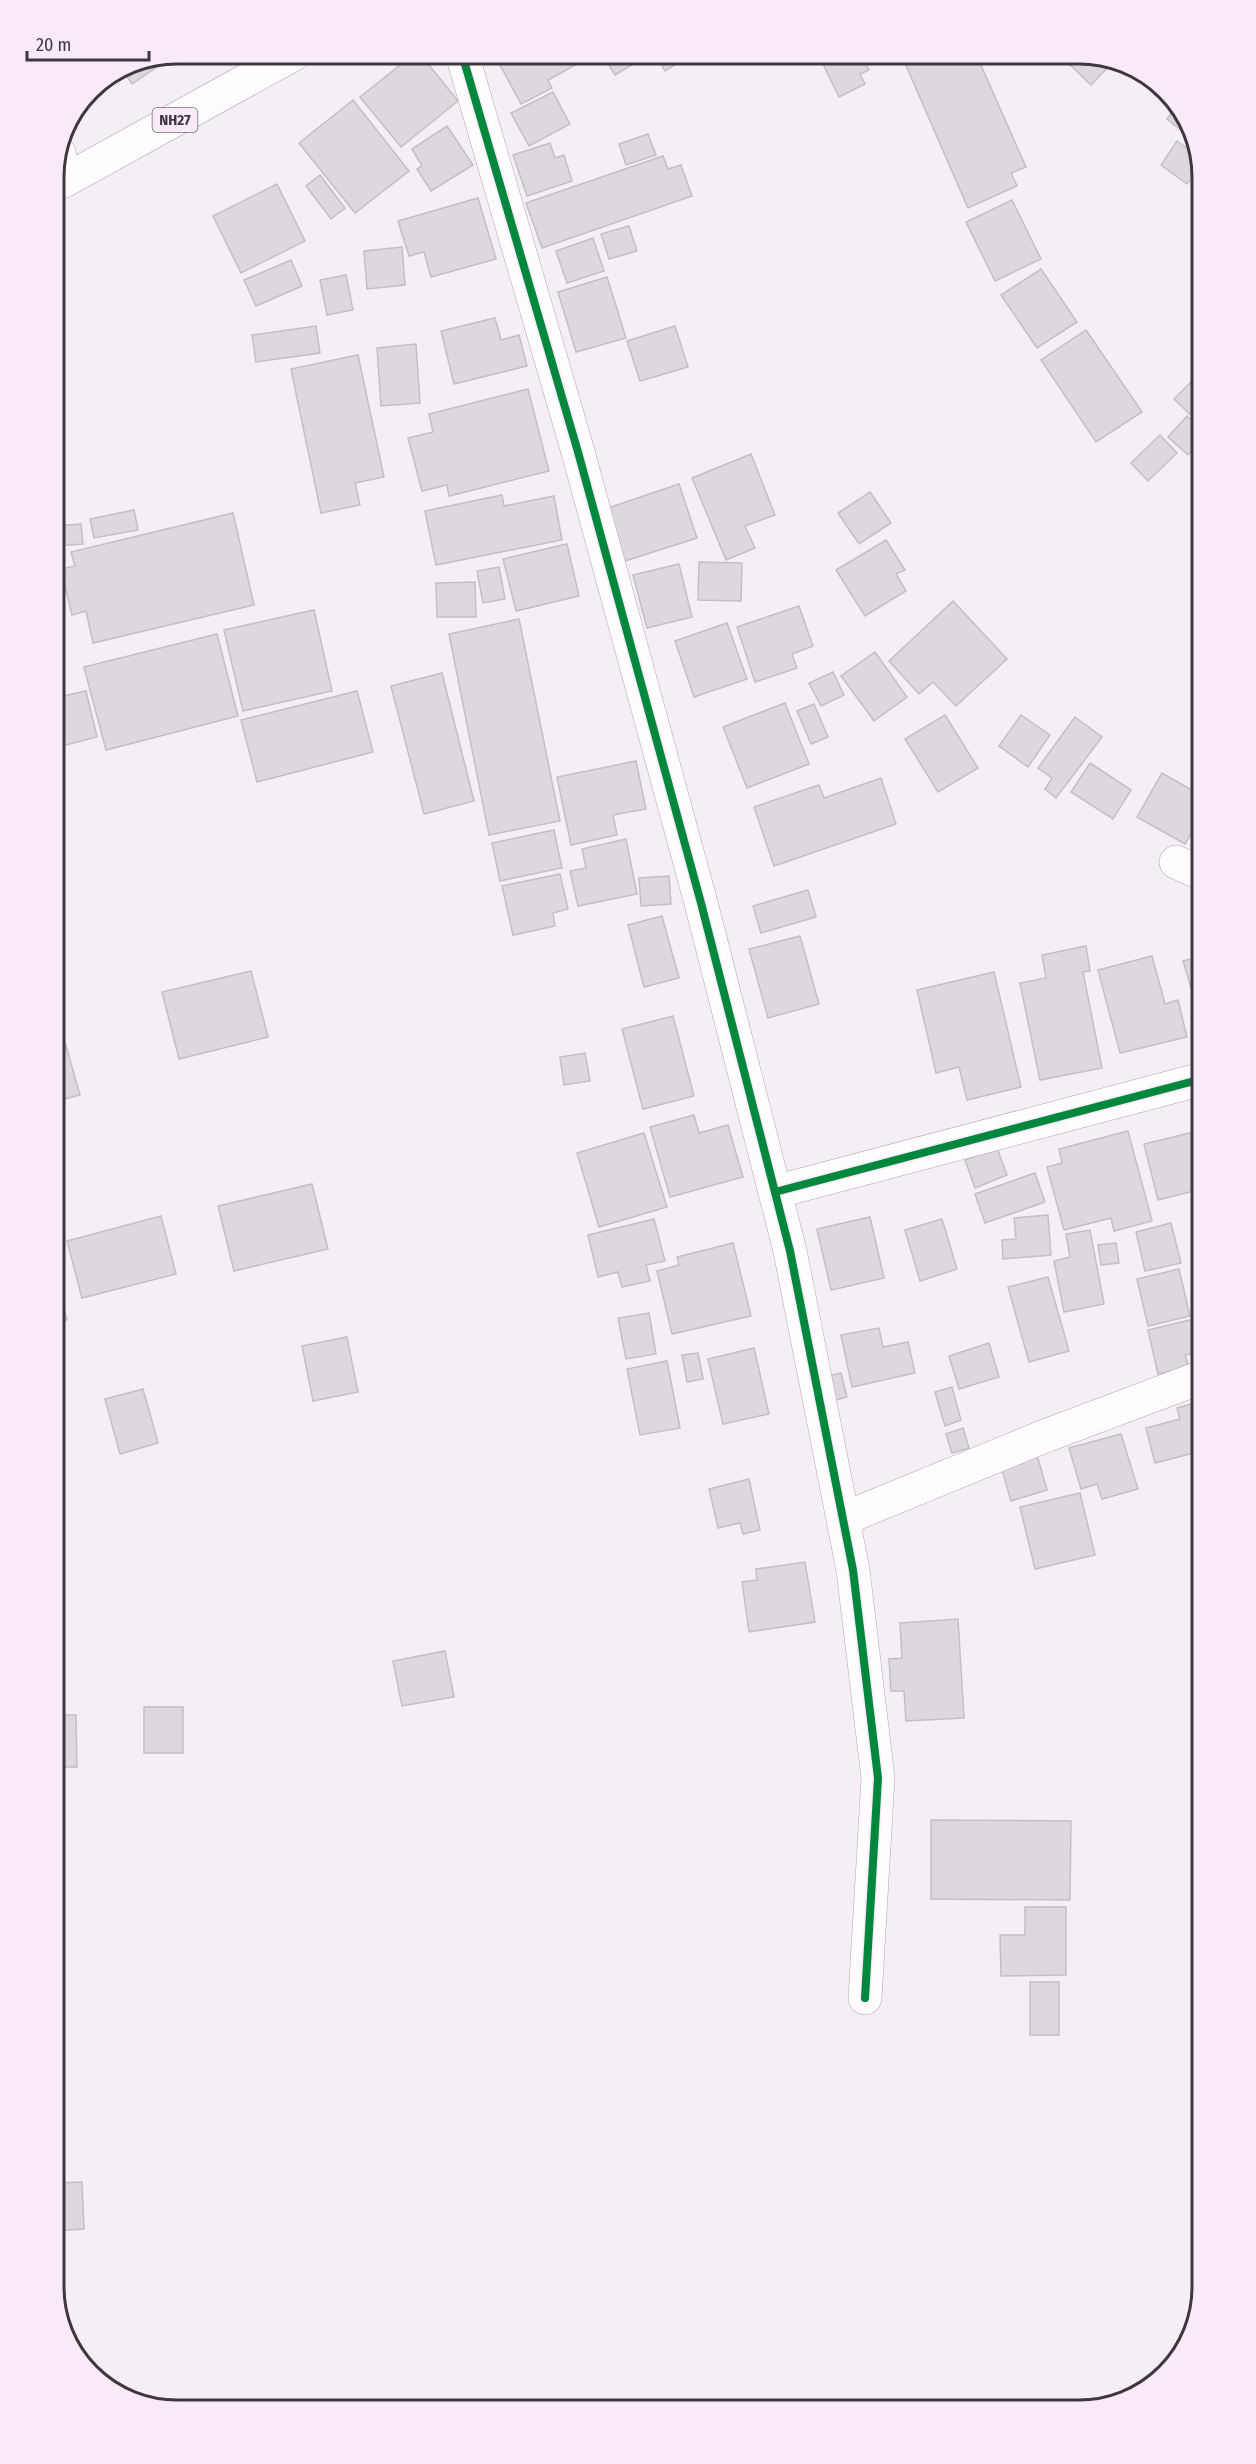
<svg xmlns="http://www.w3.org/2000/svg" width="1256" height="2464" font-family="'Fira Sans Condensed',sans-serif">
<rect width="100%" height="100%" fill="#f6eef5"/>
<g fill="#dcd8de" stroke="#c3bfc5" stroke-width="1.5">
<path d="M176 54 132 84 122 69 130 63Z"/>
<path d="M414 54H420L458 101 401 147 360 97Z"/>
<path d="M494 54H586L588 58 548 80 552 88 521 104Z"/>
<path d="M602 54H650L615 75Z"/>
<path d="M655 54H693L665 71Z"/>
<path d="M838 54H861L869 70 860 74 865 84 839 97 822 62Z"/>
<path d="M901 54H976L1026 167 1011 173 1017 186 968 208Z"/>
<path d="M1070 54H1087L1112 63 1091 85 1068 63 1073 57Z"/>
<path d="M106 80 107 88 89 92 90 90Z"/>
<path d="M553 92 570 124 529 146 511 113Z"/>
<path d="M353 100 409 171 355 213 299 143Z"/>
<path d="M1175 108 1193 130 1195 141 1167 119Z"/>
<path d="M447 126 473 165 431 191 417 169 422 166 412 149Z"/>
<path d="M648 134 656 155 626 165 619 144Z"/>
<path d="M1177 141 1198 156 1200 167 1187 184 1161 165Z"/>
<path d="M550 143 555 158 564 155 572 181 527 196 513 155Z"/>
<path d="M663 156 668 169 681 165 692 196 542 248 526 203Z"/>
<path d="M320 175 345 208 331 219 306 186Z"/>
<path d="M277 184 305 241 241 273 213 216Z"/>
<path d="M478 198 496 259 431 277 424 252 409 256 398 221Z"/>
<path d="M1012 200 1041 259 995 281 966 222Z"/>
<path d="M629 226 637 251 609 259 601 234Z"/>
<path d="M593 238 604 271 567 283 556 251Z"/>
<path d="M402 247 405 285 367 289 364 251Z"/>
<path d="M291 260 302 286 256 306 244 280Z"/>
<path d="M1041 269 1077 322 1037 348 1001 295Z"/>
<path d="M346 275 353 310 327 315 320 280Z"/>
<path d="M607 277 626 338 576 352 558 292Z"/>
<path d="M495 318 501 340 519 335 527 366 454 384 441 331Z"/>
<path d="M316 326 320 353 256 362 252 335Z"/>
<path d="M675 326 688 367 640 381 627 341Z"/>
<path d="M1086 330 1142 412 1096 442 1041 360Z"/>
<path d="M416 344 420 403 381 406 377 348Z"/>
<path d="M358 355 384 477 355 483 360 505 321 513 291 369Z"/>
<path d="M1202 371V426L1174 399Z"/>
<path d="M528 389 549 471 449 496 447 485 422 491 408 438 433 432 429 414Z"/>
<path d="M1187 416 1202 430V441L1188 455 1168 437Z"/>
<path d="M1160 435 1177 453 1148 481 1131 463Z"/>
<path d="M751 454 775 515 745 526 755 548 726 560 692 478Z"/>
<path d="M679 484 697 538 622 562 605 509Z"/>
<path d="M870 492 891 523 859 544 838 513Z"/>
<path d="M502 495 504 506 554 496 562 540 436 565 425 511Z"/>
<path d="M134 510 138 530 94 538 90 519Z"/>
<path d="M233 513 254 605 93 643 86 611 72 615 61 569 75 566 71 552Z"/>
<path d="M81 524 83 544 55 546 54 526Z"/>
<path d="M886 540 905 570 896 574 906 591 865 616 836 570Z"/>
<path d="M567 544 579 596 516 611 503 559Z"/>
<path d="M699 562 742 563 741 601 698 600Z"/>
<path d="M679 564 692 617 647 628 633 575Z"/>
<path d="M499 567 505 599 483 603 477 571Z"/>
<path d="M475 582 476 617H437L436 583Z"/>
<path d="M953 601 1007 659 956 706 933 682 919 694 889 661Z"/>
<path d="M799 606 813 646 792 654 797 668 755 682 737 627Z"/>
<path d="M314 610 332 691 243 711 224 630Z"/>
<path d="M519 619 560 821 489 835 449 634Z"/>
<path d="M727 623 747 679 694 697 675 641Z"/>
<path d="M217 634 238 716 106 750 84 667Z"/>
<path d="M875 652 907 697 874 721 841 676Z"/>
<path d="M833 672 844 695 821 706 809 683Z"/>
<path d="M442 673 474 801 424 814 391 686Z"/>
<path d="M86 691 97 737 54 748V698Z"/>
<path d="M357 691 373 752 257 782 241 720Z"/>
<path d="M785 703 809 764 747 788 723 727Z"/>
<path d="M814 704 828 737 811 744 797 711Z"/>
<path d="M945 715 978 768 938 792 905 739Z"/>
<path d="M1021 715 1050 735 1028 767 999 746Z"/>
<path d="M1075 717 1102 737 1056 798 1045 789 1052 778 1038 768Z"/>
<path d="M636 761 646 809 613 815 617 835 571 845 557 777Z"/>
<path d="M1090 763 1131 790 1113 819 1071 792Z"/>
<path d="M1162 773 1202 796V827L1197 824 1185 844 1137 817Z"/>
<path d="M881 778 896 824 774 866 754 807 819 785 824 798Z"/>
<path d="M554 830 562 868 500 881 492 843Z"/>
<path d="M626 839 637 894 578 906 570 871 586 868 582 849Z"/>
<path d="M560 874 568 909 553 913 555 926 513 935 502 886Z"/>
<path d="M669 876 671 904 641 906 639 878Z"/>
<path d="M808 890 816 917 761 933 753 906Z"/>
<path d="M662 916 679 978 644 987 628 925Z"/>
<path d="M800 936 819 1004 768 1018 749 949Z"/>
<path d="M1086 946 1090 971 1083 972 1102 1068 1040 1080 1020 983 1046 978 1042 955Z"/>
<path d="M1152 956 1165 1004 1178 1000 1187 1037 1120 1053 1098 970Z"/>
<path d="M1202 956V1024L1183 961Z"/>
<path d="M251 971 268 1037 179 1059 162 992Z"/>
<path d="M994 972 1021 1087 967 1100 959 1067 936 1073 917 990Z"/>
<path d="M673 1016 694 1096 643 1109 622 1029Z"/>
<path d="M59 1021 80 1095 54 1102V1022Z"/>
<path d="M585 1053 590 1081 564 1085 560 1057Z"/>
<path d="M694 1115 699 1133 728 1125 743 1177 670 1197 650 1127Z"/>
<path d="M1202 1130V1189L1158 1200 1144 1144Z"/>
<path d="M1128 1131 1152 1221 1114 1231 1111 1218 1064 1230 1047 1167 1062 1163 1059 1149Z"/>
<path d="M644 1133 667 1207 599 1227 577 1153Z"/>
<path d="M997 1148 1007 1175 975 1188 965 1160Z"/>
<path d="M1035 1173 1045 1202 985 1223 975 1194Z"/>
<path d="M312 1184 328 1249 234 1271 218 1206Z"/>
<path d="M1048 1215 1051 1255 1003 1259 1002 1240 1016 1239 1014 1218Z"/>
<path d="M161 1216 176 1274 82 1298 67 1241Z"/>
<path d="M870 1217 884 1278 831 1290 817 1229Z"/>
<path d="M654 1219 665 1261 646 1265 650 1281 622 1287 618 1272 598 1277 588 1235Z"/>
<path d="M942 1219 957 1269 920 1281 905 1230Z"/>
<path d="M1171 1223 1181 1263 1145 1271 1136 1232Z"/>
<path d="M1090 1230 1104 1304 1064 1312 1054 1261 1070 1257 1066 1234Z"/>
<path d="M733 1243 751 1316 672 1334 657 1271 679 1265 677 1257Z"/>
<path d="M1116 1243 1119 1263 1101 1265 1098 1245Z"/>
<path d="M54 1267 67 1320 54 1323Z"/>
<path d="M1179 1269 1190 1316 1148 1326 1137 1279Z"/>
<path d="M1048 1277 1069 1351 1029 1362 1008 1287Z"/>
<path d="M649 1313 656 1354 626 1359 618 1318Z"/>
<path d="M1194 1319 1201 1351 1185 1355 1189 1367 1158 1374 1148 1330Z"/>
<path d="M879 1328 883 1347 908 1342 915 1373 852 1387 841 1335Z"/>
<path d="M347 1337 358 1392 313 1401 302 1346Z"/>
<path d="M989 1343 999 1377 959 1389 949 1356Z"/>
<path d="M754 1348 769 1414 723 1424 708 1359Z"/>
<path d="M698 1353 703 1379 687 1382 682 1355Z"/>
<path d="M667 1361 680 1428 640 1435 627 1369Z"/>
<path d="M841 1373 847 1397 833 1401 828 1376Z"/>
<path d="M952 1387 961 1420 945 1426 935 1392Z"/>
<path d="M143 1389 158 1443 120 1454 105 1399Z"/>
<path d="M1202 1401V1451L1155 1463 1146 1428 1180 1419 1177 1408Z"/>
<path d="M963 1428 969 1448 952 1453 946 1434Z"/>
<path d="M1121 1434 1138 1489 1102 1499 1097 1484 1081 1489 1069 1448Z"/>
<path d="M1037 1455 1047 1490 1011 1501 1001 1466Z"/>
<path d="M749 1479 760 1530 743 1534 740 1523 718 1528 709 1489Z"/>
<path d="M1080 1493 1095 1555 1035 1569 1020 1507Z"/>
<path d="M805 1562 815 1622 749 1632 742 1582 757 1580 756 1569Z"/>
<path d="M958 1619 964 1718 906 1721 904 1691H891L889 1659 902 1658 900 1623Z"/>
<path d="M445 1651 454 1697 402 1706 393 1661Z"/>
<rect x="144" y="1707" width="39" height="46"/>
<path d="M54 1715H76L77 1767H61V1787H54Z"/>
<path d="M931 1820 1071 1821 1070 1900 931 1899Z"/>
<path d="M1025 1907H1066V1975L1001 1976 1000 1935H1025Z"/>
<path d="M54 1946H61L62 1987H54Z"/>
<rect x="1030" y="1982" width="29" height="53"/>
<path d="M82 2182 84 2229 54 2231V2183Z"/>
</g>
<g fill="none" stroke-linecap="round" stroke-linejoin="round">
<defs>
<g id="street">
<path d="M462 54 578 452 701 903 790 1251 853 1570 878 1778 865 1998"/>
<path d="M59 153 64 181"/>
<path d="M1176 862 1202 874"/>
<path d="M775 1192 1202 1079"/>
<path d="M843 1519 1045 1436 1202 1377"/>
</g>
<path id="highway" d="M54 184 64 181 294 54"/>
</defs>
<use href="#street" stroke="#afa9af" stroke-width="34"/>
<use href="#highway" stroke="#afa9af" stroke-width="34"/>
<use href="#street" stroke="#fefcfe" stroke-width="33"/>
<use href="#highway" stroke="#fefcfe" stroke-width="33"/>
<defs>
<g id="cycleway">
<path d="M462 54 578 452 701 903 790 1251 853 1570 878 1778 865 1998"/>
<path d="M775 1192 1202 1079"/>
</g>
</defs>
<use href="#cycleway" stroke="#f9eaf8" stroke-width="11"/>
<use href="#cycleway" stroke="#00873e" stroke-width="8"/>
</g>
<g text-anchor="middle" stroke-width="5" stroke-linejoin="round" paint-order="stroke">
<rect fill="#f9eaf8" stroke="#766d76" stroke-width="1.5" x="152.5" y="108" width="45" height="24" rx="4.5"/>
<g font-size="15" font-weight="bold" fill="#3e383e">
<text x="175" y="125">NH27</text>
</g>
</g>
<path d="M0 0H1256V2464H0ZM177 64H1079A113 113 0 0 1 1192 177V2287A113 113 0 0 1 1079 2400H177A113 113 0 0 1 64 2287V177A113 113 0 0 1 177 64Z" fill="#f9eaf8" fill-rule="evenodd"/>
<path fill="none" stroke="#3e383e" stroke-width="3" d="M177 64H1079A113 113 0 0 1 1192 177V2287A113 113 0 0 1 1079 2400H177A113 113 0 0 1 64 2287V177A113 113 0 0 1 177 64Z"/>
<path d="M27 51v9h122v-9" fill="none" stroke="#3e383e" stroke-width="3"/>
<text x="36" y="51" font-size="18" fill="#3e383e" stroke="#f9eaf8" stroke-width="4.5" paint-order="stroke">20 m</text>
</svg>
